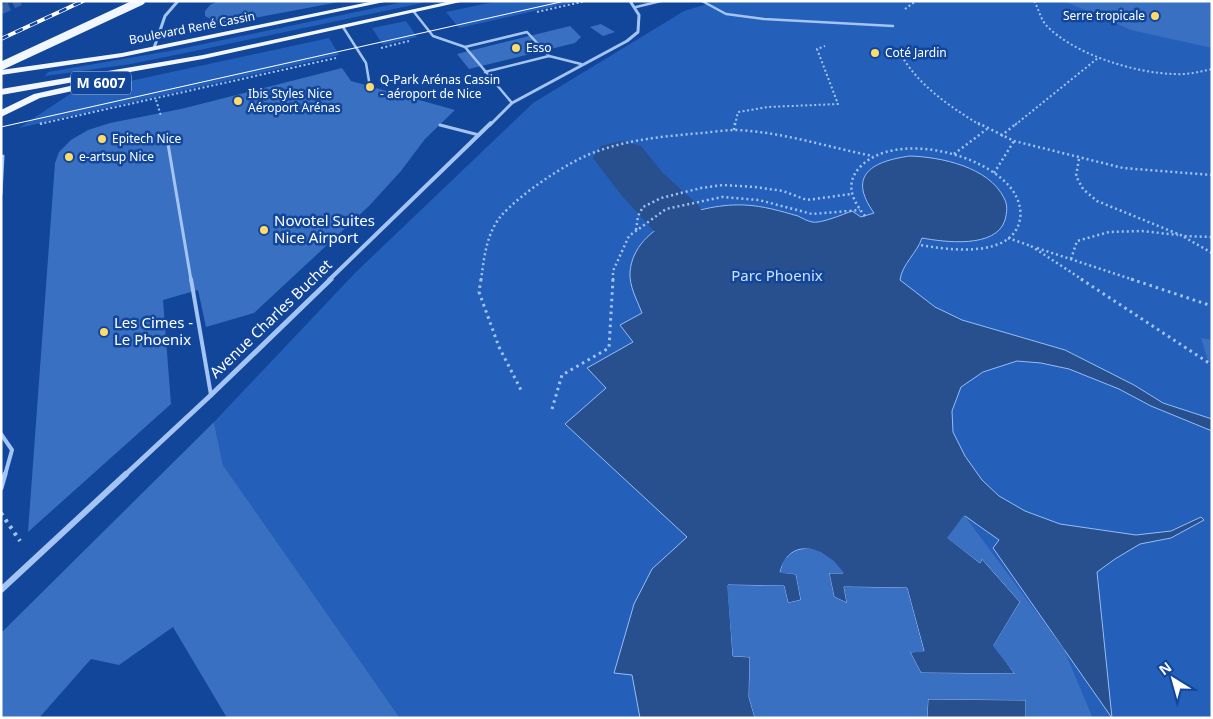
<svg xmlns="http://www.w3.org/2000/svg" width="1213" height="719" font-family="'Noto Sans',sans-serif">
<rect width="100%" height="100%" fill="#11469a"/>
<g fill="#245fb9">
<path d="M408 1H432L190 52 131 64 45 76 48 72 175 50Z"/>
<path d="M498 1H569L570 3 459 28 446 12Z"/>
<path d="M717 1H1212V718H1093L1064 649 964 516 948 538 980 563 982 559 1020 602 994 645 924 651 907 588 844 587 829 573H843C825 548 810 541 784 560L781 573 796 574 788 603 784 586 728 585 733 656 750 657 749 697 755 718H400L223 465 214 422 355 273 533 103 684 11Z"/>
<path d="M406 21 417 37 383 45 372 28Z"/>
<path d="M329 38 339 55 19 128 70 94Z"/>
</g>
<g fill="#284f8e" stroke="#96bef7">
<path d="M910 156C941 157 989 167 1004 198 1008 205 1007 212 1005 220 996 249 944 242 922 238 917 253 902 264 900 280L935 307 962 320 1065 350 1134 385 1163 403 1212 419V431L1151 406 1119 389 1069 369 1041 363 1017 361 983 372 961 387 952 411 953 432 965 456 982 480 999 496 1025 511 1060 524 1136 535 1171 531 1201 517 1204 520 1171 538 1140 544 1115 559 1097 572 1112 718 993 548 999 540 965 516 948 538 980 563 982 559 1020 602 994 645 1015 674 921 673 910 652 924 651 907 588 844 587 847 603 834 597 829 573H843C825 549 791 534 780 572L796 574 801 600 788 603 784 586 728 585 733 656 750 657 749 697 755 718H640L632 675 614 673 634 604 652 569 687 537 565 424 606 388 587 368 633 342 620 325 642 313C637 300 629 286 630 272 634 223 704 203 745 205 764 206 780 211 798 216 802 218 807 221 812 222 820 224 844 214 852 211L861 217 874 213C846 174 874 161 910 156Z"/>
<path d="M928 699 1026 700V718H927Z"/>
</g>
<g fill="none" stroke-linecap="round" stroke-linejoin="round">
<path fill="#284f8e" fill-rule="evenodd" d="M621 141 641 146 662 172 698 205 707 219 698 233 677 238 656 233 622 196 593 158 601 146Z"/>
</g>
<g fill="#3a70c1">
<path d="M218 1H339V2L227 23H218L205 16V11L210 5Z"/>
<path d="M1064 1H1212V48L1131 30Z"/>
<path d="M601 24 615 32 603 36 590 27Z"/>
<path d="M570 26 581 37 575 43 469 69 457 54Z"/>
<path d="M342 68 351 81 455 110 425 139 401 171 369 206 254 313 206 327 198 290 163 300 171 404 28 532 55 163 59 152 71 140 88 130 110 123 181 109Z"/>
<path d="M1201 338 1212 340V362L1208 361Z"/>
<path d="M214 422 223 465 400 718H227L173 627 119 665 91 659 39 718H1V633Z"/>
<path d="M964 515 1064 649 1093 718H1026V700L928 699 927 718H755L749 697 750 657 733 656 727 585 784 586 788 603 801 600 796 574 780 573 784 560 796 551 809 548 821 552 834 561 844 573H829L834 597 847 603 844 587 907 588 924 652H910L921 673 1015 674 993 646 1020 602 982 559 980 563 947 538Z"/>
</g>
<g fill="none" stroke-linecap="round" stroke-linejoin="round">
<path stroke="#3562a9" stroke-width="9" stroke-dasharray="9 4.5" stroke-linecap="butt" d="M1 10 20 1"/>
<g stroke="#a4c4f4" stroke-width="2" stroke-dasharray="2 2.5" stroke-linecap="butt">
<path d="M1034 1C1039 9 1040 18 1046 25 1073 54 1134 73 1174 74 1187 75 1199 72 1212 69"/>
<path d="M905 9 916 1"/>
<path d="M537 12 586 1"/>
<path d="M381 48 409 41"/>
<path d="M897 48C916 84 946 104 980 125"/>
<path d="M156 100 161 116"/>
<path d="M40 124 336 58"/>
<path d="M735 125 738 112 768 107 838 104 817 49 825 46"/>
<path d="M1015 125 1098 58"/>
</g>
<g stroke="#a4c4f4" stroke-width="2.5" stroke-dasharray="2 3" stroke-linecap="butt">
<path d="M978 123 1014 141 1123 168 1212 175"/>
<path d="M40 124 42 123"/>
<path d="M734 130 735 123"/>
<path d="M1001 136 1017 123"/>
<path d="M954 154 987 129"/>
<path d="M1079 159 1076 176 1083 189 1097 201 1183 236 1212 237"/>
<path d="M994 173 1014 141"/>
<path d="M865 216C852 200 844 183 861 166 895 132 981 152 1010 187 1017 195 1022 208 1020 219 1013 259 948 250 920 245"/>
<path d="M636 230 638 216 643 207 661 198 701 188 723 185 755 187 783 191 807 200 851 194"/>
<path d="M1184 237 1212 253"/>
<path d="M1008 238 1031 246"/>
<path d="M1031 246 1083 280"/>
<path d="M1037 248 1134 280"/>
<path d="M1071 259 1077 241 1109 232 1142 231 1178 235"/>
<path d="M481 280C484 259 486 234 501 216 520 194 570 160 598 151 631 139 667 136 702 133 713 132 725 130 736 130 783 132 827 147 873 156"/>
<path d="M613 280V271L629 236 666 209 722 197 759 200 812 214 860 210"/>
</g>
<g stroke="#a4c4f4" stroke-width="3" stroke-dasharray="2.5 4" stroke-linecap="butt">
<path d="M481 279 479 292 499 347 521 390"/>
<path d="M1081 279 1212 365"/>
<path d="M1131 279 1212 306"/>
<path d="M552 409 562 375 609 348 613 279"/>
</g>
<path stroke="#a4c4f4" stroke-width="4" stroke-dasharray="3 5" stroke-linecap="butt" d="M1 513 20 541"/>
<g stroke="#a4c4f4" stroke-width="2.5">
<path d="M702 1 726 14 764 19 893 26"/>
<path d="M636 7 661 1"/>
<path d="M414 12 433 36 465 47 527 32 549 56"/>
<path d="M343 27 366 63 370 87"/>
<path d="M465 47 512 103"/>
<path d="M485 72 549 56 581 64"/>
</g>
<g stroke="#a4c4f4" stroke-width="3">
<path d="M440 125 479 135"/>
<path d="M167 138 191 280"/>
<path d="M1 194 3 156"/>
</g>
<g stroke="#a4c4f4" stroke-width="4">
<path d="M191 279 211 395"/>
<path d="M1 434 12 450 5 475"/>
</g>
<path stroke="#a4c4f4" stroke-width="5" d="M1 488 5 474"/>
<g stroke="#a4c4f4" stroke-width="3">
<path d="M154 48 165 16 178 1"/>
<path d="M490 125 512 103 627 41 638 32 639 15 630 1"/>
</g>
<path stroke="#a4c4f4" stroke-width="4" d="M329 280 491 123"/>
<path stroke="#a4c4f4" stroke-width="5" d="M125 475 211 395 331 279"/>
<path stroke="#a4c4f4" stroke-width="6" d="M1 590 126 474"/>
<g fill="#f1f6ff" fill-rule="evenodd">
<path d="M374 1H389L122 57 1 75V70L122 53Z"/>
<path d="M451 1H465L203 59 1 95V89L203 55Z"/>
<path d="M79 84 82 85V89L40 98 1 117V110L34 94Z"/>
</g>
<path stroke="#fff" stroke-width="1" d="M1 127 565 1"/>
<defs>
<path id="rail" d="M1 39 83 1"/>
</defs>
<use href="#rail" stroke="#fff" stroke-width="4"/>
<use href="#rail" stroke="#11469a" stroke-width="2.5" stroke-dasharray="8" stroke-linecap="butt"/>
<path stroke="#f1f6ff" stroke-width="8" d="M1 66 141 1"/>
</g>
<g fill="#ffdb67" stroke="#11469a" stroke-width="2">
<circle cx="1155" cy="16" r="5"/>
<circle cx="516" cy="48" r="5"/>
<circle cx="875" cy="53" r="5"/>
<circle cx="370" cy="87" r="5"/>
<circle cx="238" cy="101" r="5"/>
<circle cx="102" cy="139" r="5"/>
<circle cx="69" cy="157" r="5"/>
<circle cx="264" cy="230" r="5"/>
<circle cx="104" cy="332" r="5"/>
</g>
<g text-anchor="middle" stroke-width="5" stroke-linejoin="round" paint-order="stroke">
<g font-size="12" fill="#fff" stroke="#11469a" text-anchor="start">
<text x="1145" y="20" text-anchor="end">Serre tropicale</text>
<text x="526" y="52">Esso</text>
<text x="885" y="57">Coté Jardin</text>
<text x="380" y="84">Q-Park Arénas Cassin<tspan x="380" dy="14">- aéroport de Nice</tspan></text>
<text x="248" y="98">Ibis Styles Nice<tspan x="248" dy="14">Aéroport Arénas</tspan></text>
<text x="112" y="143">Epitech Nice</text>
<text x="79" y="161">e-artsup Nice</text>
</g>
<g font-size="12" fill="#fff" stroke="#11469a">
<text transform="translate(192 28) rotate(-11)" y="4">Boulevard René Cassin</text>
</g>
<rect fill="#11469a" stroke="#b8c8e1" stroke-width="1" x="71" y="71.5" width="60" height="23" rx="4"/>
<g font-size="14" font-weight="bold" fill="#fff">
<text x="101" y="88">M 6007</text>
</g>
<g font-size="15" fill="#fff" stroke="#11469a" text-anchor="start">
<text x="274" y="226">Novotel Suites<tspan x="274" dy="17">Nice Airport</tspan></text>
<text x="114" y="328">Les Cimes -<tspan x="114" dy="17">Le Phoenix</tspan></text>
</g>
<g font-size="15" fill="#cde0fe" stroke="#11469a">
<text x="777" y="281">Parc Phoenix</text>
</g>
<g font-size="15" fill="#fff" stroke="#11469a">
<text transform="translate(271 319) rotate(-44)" y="5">Avenue Charles Buchet</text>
</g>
</g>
<rect width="1213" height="719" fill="none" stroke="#ffffff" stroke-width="5"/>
<g transform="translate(1173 679) rotate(323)" stroke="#11469a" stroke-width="4" paint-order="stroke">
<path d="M0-4L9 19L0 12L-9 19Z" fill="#ffffff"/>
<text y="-8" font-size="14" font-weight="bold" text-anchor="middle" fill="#ffffff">N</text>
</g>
</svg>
